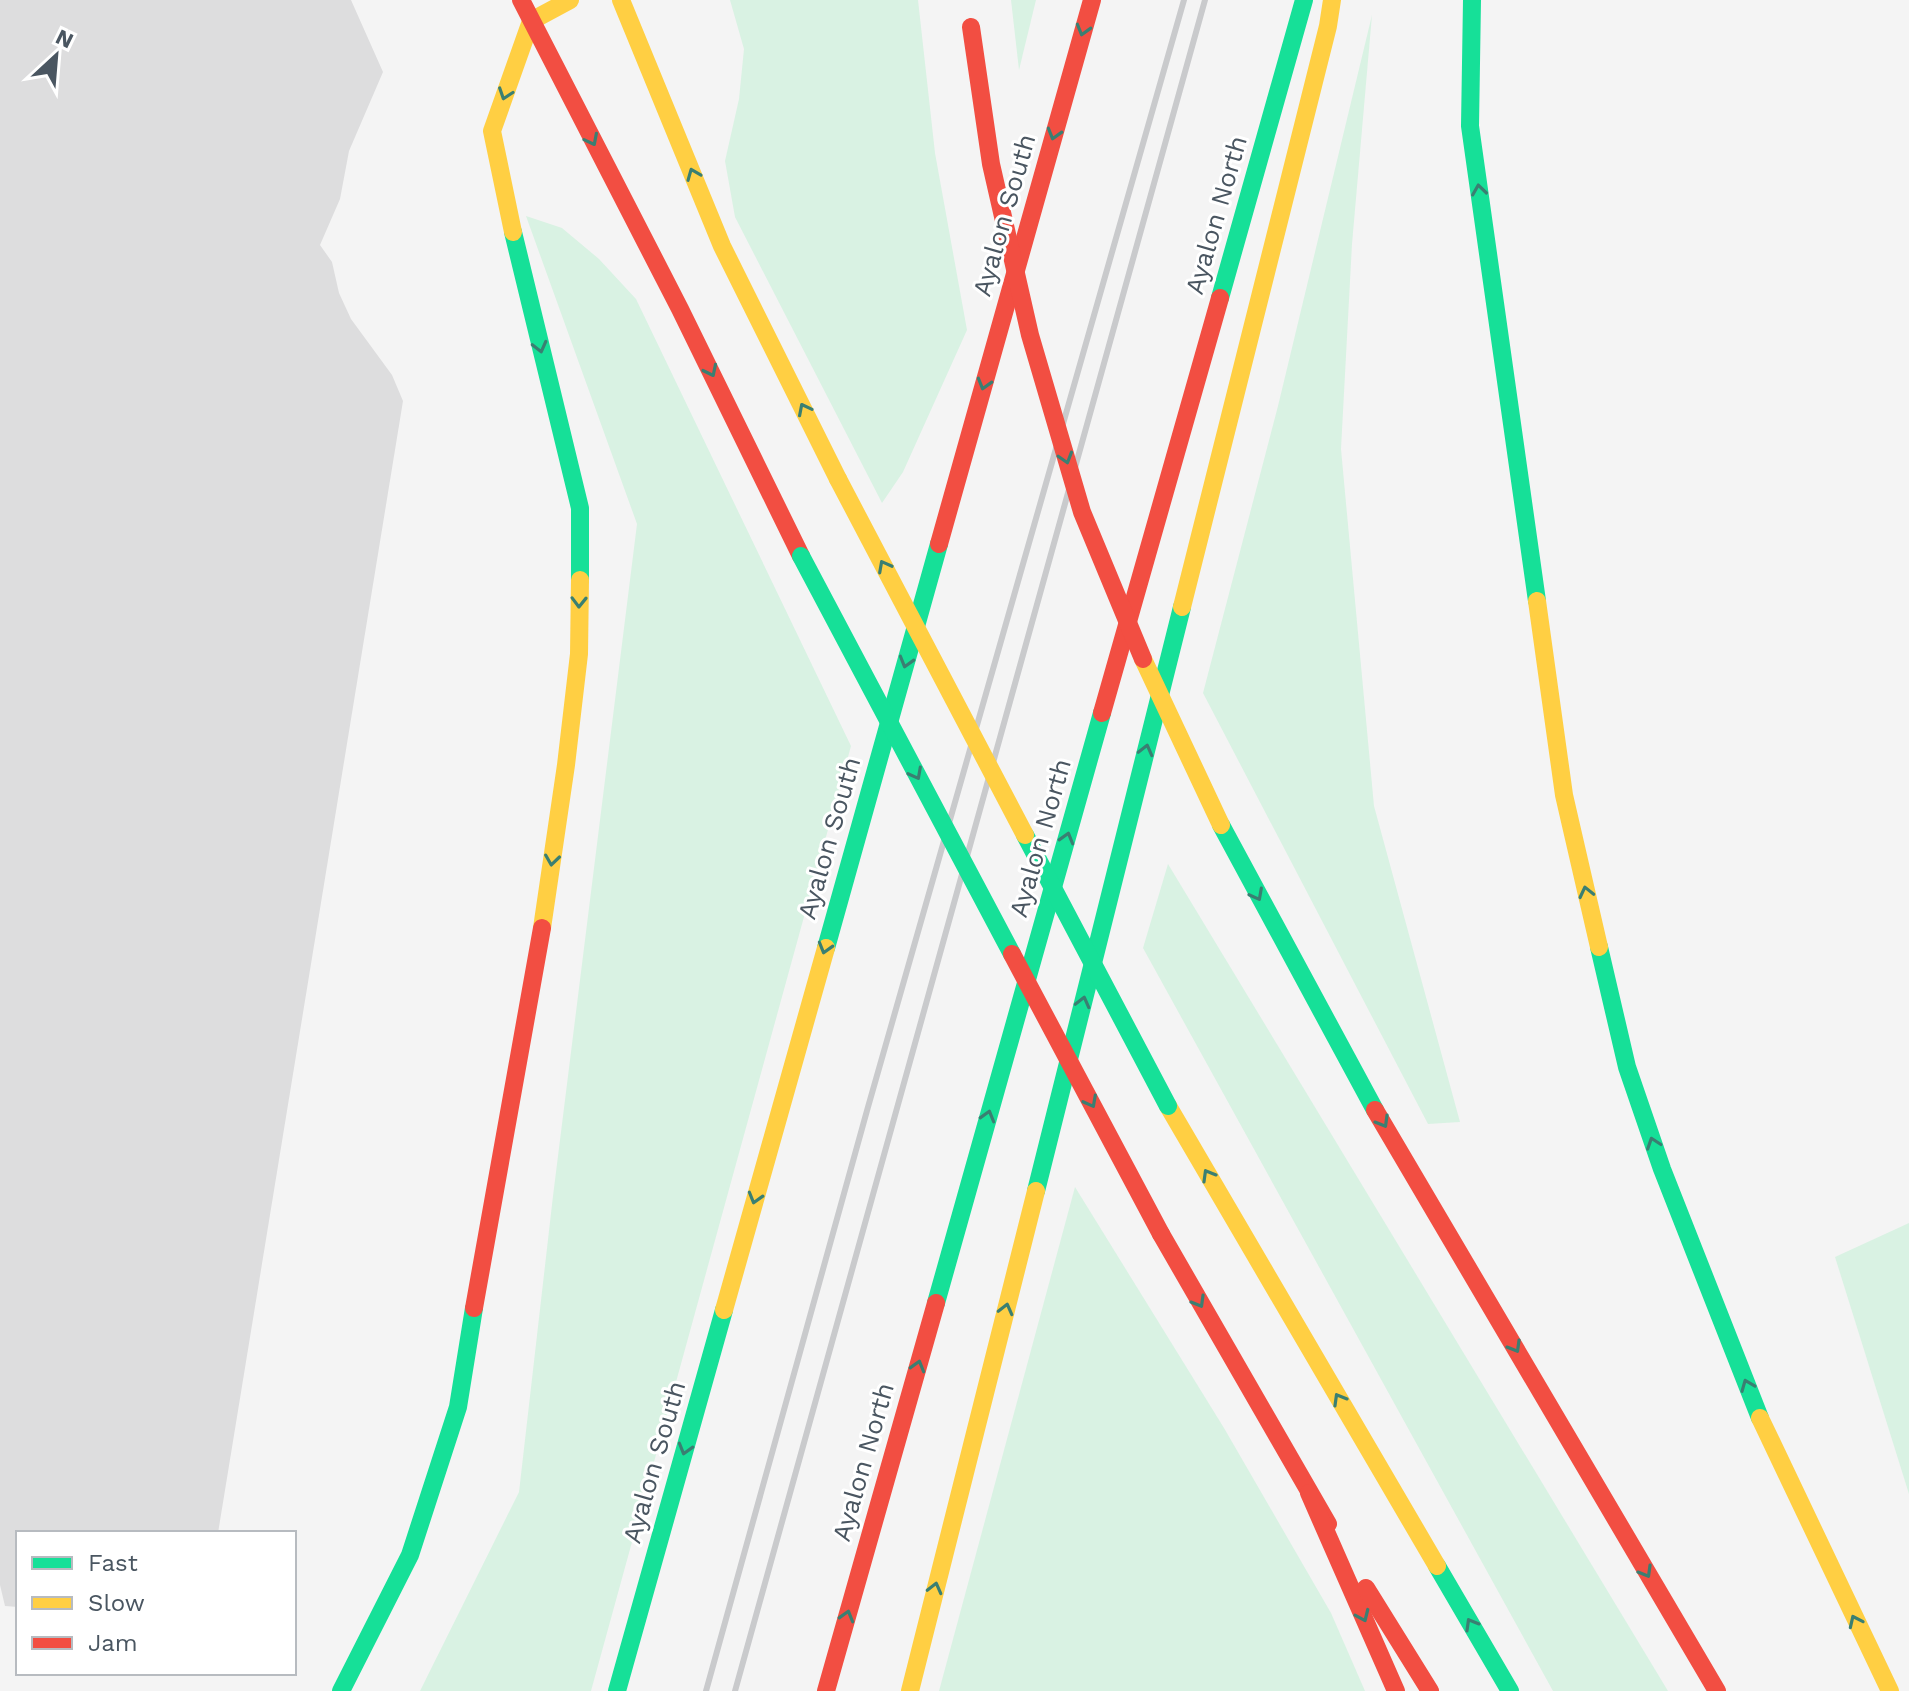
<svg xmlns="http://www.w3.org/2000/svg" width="1909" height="1691" font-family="'Work Sans',sans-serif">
<rect width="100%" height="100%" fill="#f4f4f4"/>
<g fill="#d9f2e3">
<path d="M730 0H918L935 153 967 330 903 472 882 503 735 217 725 161 739 99 744 49Z"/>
<path d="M1011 0H1036L1019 70Z"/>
<path d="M1372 15 1352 244 1341 449 1374 806 1460 1122 1428 1124 1203 693 1278 406Z"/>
<path d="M526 216 562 228 599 259 636 299 851 746 591 1691H420L519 1492 553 1196 637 524Z"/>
<path d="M1168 864 1668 1691H1553L1143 948Z"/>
<path d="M1075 1187 1224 1428 1331 1613 1365 1691H939Z"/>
<path d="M1909 1223V1494L1835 1257Z"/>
</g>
<path fill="#ddddde" d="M0 0H351L383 72 349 151 340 199 320 245 332 262 339 293 351 319 392 375 403 401 218 1533H18V1607L5 1606 0 1585Z"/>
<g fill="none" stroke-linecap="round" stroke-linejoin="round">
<g stroke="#16e098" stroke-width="18">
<path d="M1472 0 1470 126 1537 601"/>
<path d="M513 232 580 508V580"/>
<path d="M1220 298 1304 0"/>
<path d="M1221 825 1375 1110"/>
<path d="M1599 947 1627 1067 1662 1169 1760 1418"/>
<path d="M826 948 939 544"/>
<path d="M1036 1191 1182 607"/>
<path d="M936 1303 1102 713"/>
<path d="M1437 1566 1510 1691"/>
<path d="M341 1691 410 1555 458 1407 474 1308"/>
<path d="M617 1691 724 1310"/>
</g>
<g stroke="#ffcf43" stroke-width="18">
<path d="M621 0 722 246 838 479"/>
<path d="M513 232 492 131 531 21 570 0"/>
<path d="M1537 601 1564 795 1599 947"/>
<path d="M1182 607 1328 26 1332 0"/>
<path d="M542 928 566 765 579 654 580 580"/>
<path d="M1168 1106 1437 1566"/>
<path d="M724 1310 826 948"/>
<path d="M1760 1418 1890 1691"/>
<path d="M910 1691 1036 1191"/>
</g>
<g stroke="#f24e42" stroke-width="18">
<path d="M521 0 680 309 801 556"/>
<path d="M939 544 1092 0"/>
<path d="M1102 713 1220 298"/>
<path d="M1375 1110 1717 1691"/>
<path d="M1161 1234 1328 1524"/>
<path d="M474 1308 542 928"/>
<path d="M1309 1493 1396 1691"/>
<path d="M1366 1588 1430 1691"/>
<path d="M826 1691 936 1303"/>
</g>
<g stroke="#c9cacc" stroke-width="6">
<path d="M706 1691 868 1107 1184 0"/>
<path d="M735 1691 1205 0"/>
</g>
<g stroke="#16e098" stroke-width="18">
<path d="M801 556 1012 954"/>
<path d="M1025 835 1168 1106"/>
</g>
<g stroke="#ffcf43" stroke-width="18">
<path d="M838 479 1025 835"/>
<path d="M1143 659 1221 825"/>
</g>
<g stroke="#f24e42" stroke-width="18">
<path d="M971 27 991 164 1030 335 1082 512 1143 659"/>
<path d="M1012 954 1161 1234"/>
</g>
</g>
<defs><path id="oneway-chevron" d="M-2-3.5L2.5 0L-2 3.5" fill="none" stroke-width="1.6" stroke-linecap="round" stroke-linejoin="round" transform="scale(2)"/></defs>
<g stroke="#3a7f72">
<use href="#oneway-chevron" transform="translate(1083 30) rotate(106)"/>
<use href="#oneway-chevron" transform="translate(505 94) rotate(109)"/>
<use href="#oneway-chevron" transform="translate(1054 134) rotate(106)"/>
<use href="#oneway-chevron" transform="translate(592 140) rotate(63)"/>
<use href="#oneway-chevron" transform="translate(693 174) rotate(-112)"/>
<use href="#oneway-chevron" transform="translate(1479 190) rotate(-98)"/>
<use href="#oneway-chevron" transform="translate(540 347) rotate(76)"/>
<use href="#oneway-chevron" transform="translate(711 371) rotate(64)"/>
<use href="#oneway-chevron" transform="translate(984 384) rotate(106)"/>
<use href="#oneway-chevron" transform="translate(804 409) rotate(-117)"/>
<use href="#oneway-chevron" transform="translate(1066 458) rotate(73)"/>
<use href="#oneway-chevron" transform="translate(884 566) rotate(-118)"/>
<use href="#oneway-chevron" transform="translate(579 602) rotate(91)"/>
<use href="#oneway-chevron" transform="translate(906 662) rotate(106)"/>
<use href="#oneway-chevron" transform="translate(1146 750) rotate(-76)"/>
<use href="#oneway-chevron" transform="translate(916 774) rotate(62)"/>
<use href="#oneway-chevron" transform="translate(1067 838) rotate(-74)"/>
<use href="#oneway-chevron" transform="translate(552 860) rotate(98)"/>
<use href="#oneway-chevron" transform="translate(1586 892) rotate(-103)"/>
<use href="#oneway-chevron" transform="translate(1257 895) rotate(62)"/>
<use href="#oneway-chevron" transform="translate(825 948) rotate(106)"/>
<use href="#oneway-chevron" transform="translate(1083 1002) rotate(-76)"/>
<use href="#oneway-chevron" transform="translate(1091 1102) rotate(62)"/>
<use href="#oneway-chevron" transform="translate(988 1116) rotate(-74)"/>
<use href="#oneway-chevron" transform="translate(1383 1122) rotate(60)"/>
<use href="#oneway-chevron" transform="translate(1653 1143) rotate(-109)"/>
<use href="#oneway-chevron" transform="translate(1208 1175) rotate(-120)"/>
<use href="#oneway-chevron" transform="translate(755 1198) rotate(106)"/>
<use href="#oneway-chevron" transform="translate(1199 1302) rotate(60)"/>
<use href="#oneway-chevron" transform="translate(1006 1309) rotate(-76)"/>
<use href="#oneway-chevron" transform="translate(1515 1347) rotate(60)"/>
<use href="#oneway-chevron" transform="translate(918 1366) rotate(-74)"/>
<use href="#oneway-chevron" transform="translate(1747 1385) rotate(-112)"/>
<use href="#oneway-chevron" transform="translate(1339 1399) rotate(-120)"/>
<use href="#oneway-chevron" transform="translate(685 1449) rotate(106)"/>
<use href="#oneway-chevron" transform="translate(1646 1572) rotate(60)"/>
<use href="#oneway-chevron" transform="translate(935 1588) rotate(-76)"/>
<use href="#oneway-chevron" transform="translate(847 1616) rotate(-74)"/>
<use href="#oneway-chevron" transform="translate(1363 1616) rotate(66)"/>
<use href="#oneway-chevron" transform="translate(1855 1621) rotate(-115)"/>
<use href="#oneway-chevron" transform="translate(1471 1624) rotate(-120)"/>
</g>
<g text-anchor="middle" stroke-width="6" stroke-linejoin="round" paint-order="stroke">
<g font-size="26" fill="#4a5661" stroke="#fff">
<text transform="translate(1004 215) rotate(-74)" y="9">Ayalon South</text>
<text transform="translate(1216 215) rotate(-74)" y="9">Ayalon North</text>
<text transform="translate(829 838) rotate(-74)" y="9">Ayalon South</text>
<text transform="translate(1040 838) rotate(-74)" y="9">Ayalon North</text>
<text transform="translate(654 1462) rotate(-74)" y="9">Ayalon South</text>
<text transform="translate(863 1462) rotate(-74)" y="9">Ayalon North</text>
</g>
</g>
<rect x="16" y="1531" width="280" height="144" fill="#ffffff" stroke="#b7bbc0" stroke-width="2"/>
<rect x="32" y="1557" width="40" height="12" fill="#16e098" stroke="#b7bbc0" stroke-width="2"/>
<text x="88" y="1571" font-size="24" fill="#4a5661">Fast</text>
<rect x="32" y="1597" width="40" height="12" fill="#ffcf43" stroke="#b7bbc0" stroke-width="2"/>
<text x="88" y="1611" font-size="24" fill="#4a5661">Slow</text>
<rect x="32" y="1637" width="40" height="12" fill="#f24e42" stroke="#b7bbc0" stroke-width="2"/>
<text x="88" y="1651" font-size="24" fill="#4a5661">Jam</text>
<g transform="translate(56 56) rotate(26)" stroke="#ffffff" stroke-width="6" paint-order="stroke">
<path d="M0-6L14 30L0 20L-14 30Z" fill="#4a5661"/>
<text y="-12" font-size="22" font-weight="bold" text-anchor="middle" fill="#4a5661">N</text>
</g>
</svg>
